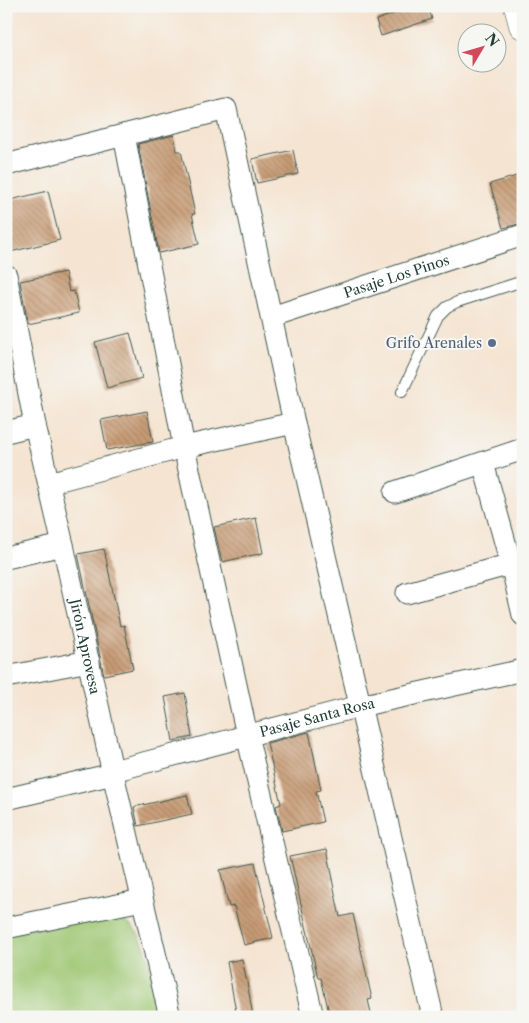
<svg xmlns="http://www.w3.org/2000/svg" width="529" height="1023" font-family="'Libre Caslon Text',serif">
<defs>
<pattern id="building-back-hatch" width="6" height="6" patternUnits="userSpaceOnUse" patternTransform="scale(1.25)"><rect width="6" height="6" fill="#c89b75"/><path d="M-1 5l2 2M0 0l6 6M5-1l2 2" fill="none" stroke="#a28061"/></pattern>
</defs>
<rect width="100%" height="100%" fill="#f6f6f2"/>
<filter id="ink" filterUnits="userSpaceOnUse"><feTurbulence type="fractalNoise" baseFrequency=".02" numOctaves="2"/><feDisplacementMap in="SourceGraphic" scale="10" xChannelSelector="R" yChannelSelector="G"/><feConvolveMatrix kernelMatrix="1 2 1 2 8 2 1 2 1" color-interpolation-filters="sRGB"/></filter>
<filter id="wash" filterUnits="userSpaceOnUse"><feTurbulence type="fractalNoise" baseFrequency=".0096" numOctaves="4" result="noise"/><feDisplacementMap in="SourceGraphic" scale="20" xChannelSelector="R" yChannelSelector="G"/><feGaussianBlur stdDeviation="1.12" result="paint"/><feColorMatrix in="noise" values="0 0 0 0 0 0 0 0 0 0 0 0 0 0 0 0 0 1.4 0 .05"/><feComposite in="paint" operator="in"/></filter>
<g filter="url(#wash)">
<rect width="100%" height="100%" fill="#f5e4d1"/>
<path fill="#9ec773" stroke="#5e8254" d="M101 913C114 917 127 920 136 931 149 946 157 996 162 1017H6V934Z"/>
<g id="blocks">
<g fill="url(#building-back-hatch)">
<path d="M417 6H428L432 19 381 36 376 20Z"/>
<path d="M174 135 177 151H181L195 214H192L199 244 159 253 138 144Z"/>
<path d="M293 150 298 174 257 183 252 159Z"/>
<path d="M523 174V223L503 228 490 184Z"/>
<path d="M48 191 60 240 10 252 6 237V201Z"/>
<path d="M65 272 69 292 74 291 79 313 28 324 20 281Z"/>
<path d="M130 333 142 378 107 388 95 342Z"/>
<path d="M147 411 153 442 107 450 101 420Z"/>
<path d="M256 518 263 553 222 562 214 527Z"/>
<path d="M104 549 120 626 124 625 133 669 104 675 78 554Z"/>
<path d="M185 693 192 737 173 741 165 697Z"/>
<path d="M309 732 321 790 316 791 323 822 282 831 276 806 281 804 267 743Z"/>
<path d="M187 795 192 814 138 826 134 807Z"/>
<path d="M327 849 333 879H332L340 917 353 914 372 999 368 1000 372 1017H330L321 978H318L290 856Z"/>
<path d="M255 863 273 938 244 945 234 906 229 907 220 870Z"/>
<path d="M242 959 248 987 253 1017H237L227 962Z"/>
</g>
</g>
</g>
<g filter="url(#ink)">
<use href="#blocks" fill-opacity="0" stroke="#3f564c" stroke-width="1"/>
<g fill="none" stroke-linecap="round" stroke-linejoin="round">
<defs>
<path id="lane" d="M402 392 438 316 447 307 457 302 523 281"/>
<g id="street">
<path d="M124 135 184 447 247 735 313 1017"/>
<path d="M6 165 226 109 294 423 433 1017"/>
<path id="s1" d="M6 275 35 425 63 545 113 774 170 1017"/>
<path id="s2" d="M272 317 523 235"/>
<path d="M6 432 35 425"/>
<path d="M483 463 511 564 523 615"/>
<path d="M49 483 184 447 294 423"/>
<path d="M395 492 523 449"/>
<path d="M6 558 63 545"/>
<path d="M407 593 511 564"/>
<path d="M6 677 89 661"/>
<path id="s3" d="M113 771 360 706 523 670"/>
<path d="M6 799 113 774"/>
<path d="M6 928 142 900"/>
</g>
<path id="primary" d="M518 6 523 25"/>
</defs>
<use href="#lane" stroke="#3f564c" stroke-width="12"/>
<use href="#street" stroke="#3f564c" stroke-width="23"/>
<use href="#primary" stroke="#3f564c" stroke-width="29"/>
<use href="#lane" stroke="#fff" stroke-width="10"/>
<use href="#street" stroke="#fff" stroke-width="21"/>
<use href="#primary" stroke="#fff" stroke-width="28"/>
</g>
</g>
<circle fill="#5c6f8a" stroke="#f6f6f2" stroke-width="2" cx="492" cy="343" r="5"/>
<g text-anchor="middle" stroke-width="4" stroke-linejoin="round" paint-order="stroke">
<g font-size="14" fill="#1f3d34" stroke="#f6f6f2">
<text dy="5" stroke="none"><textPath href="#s2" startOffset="131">Pasaje Los Pinos</textPath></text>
<text dy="5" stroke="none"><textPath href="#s1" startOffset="380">Jirón Aprovesa</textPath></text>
<text dy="5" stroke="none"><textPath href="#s3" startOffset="211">Pasaje Santa Rosa</textPath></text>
</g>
<g font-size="14" fill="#4e5e75" stroke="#f6f6f2" text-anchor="end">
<text x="482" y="348">Grifo Arenales</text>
</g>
</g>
<rect width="529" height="1023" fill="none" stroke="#f6f6f2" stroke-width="25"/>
<g transform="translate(482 48) rotate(52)"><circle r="24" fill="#f6f6f2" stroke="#a0aca6"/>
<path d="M0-4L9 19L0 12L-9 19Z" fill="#d1495b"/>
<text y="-8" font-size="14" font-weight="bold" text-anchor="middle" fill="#1f3d34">N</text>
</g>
</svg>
